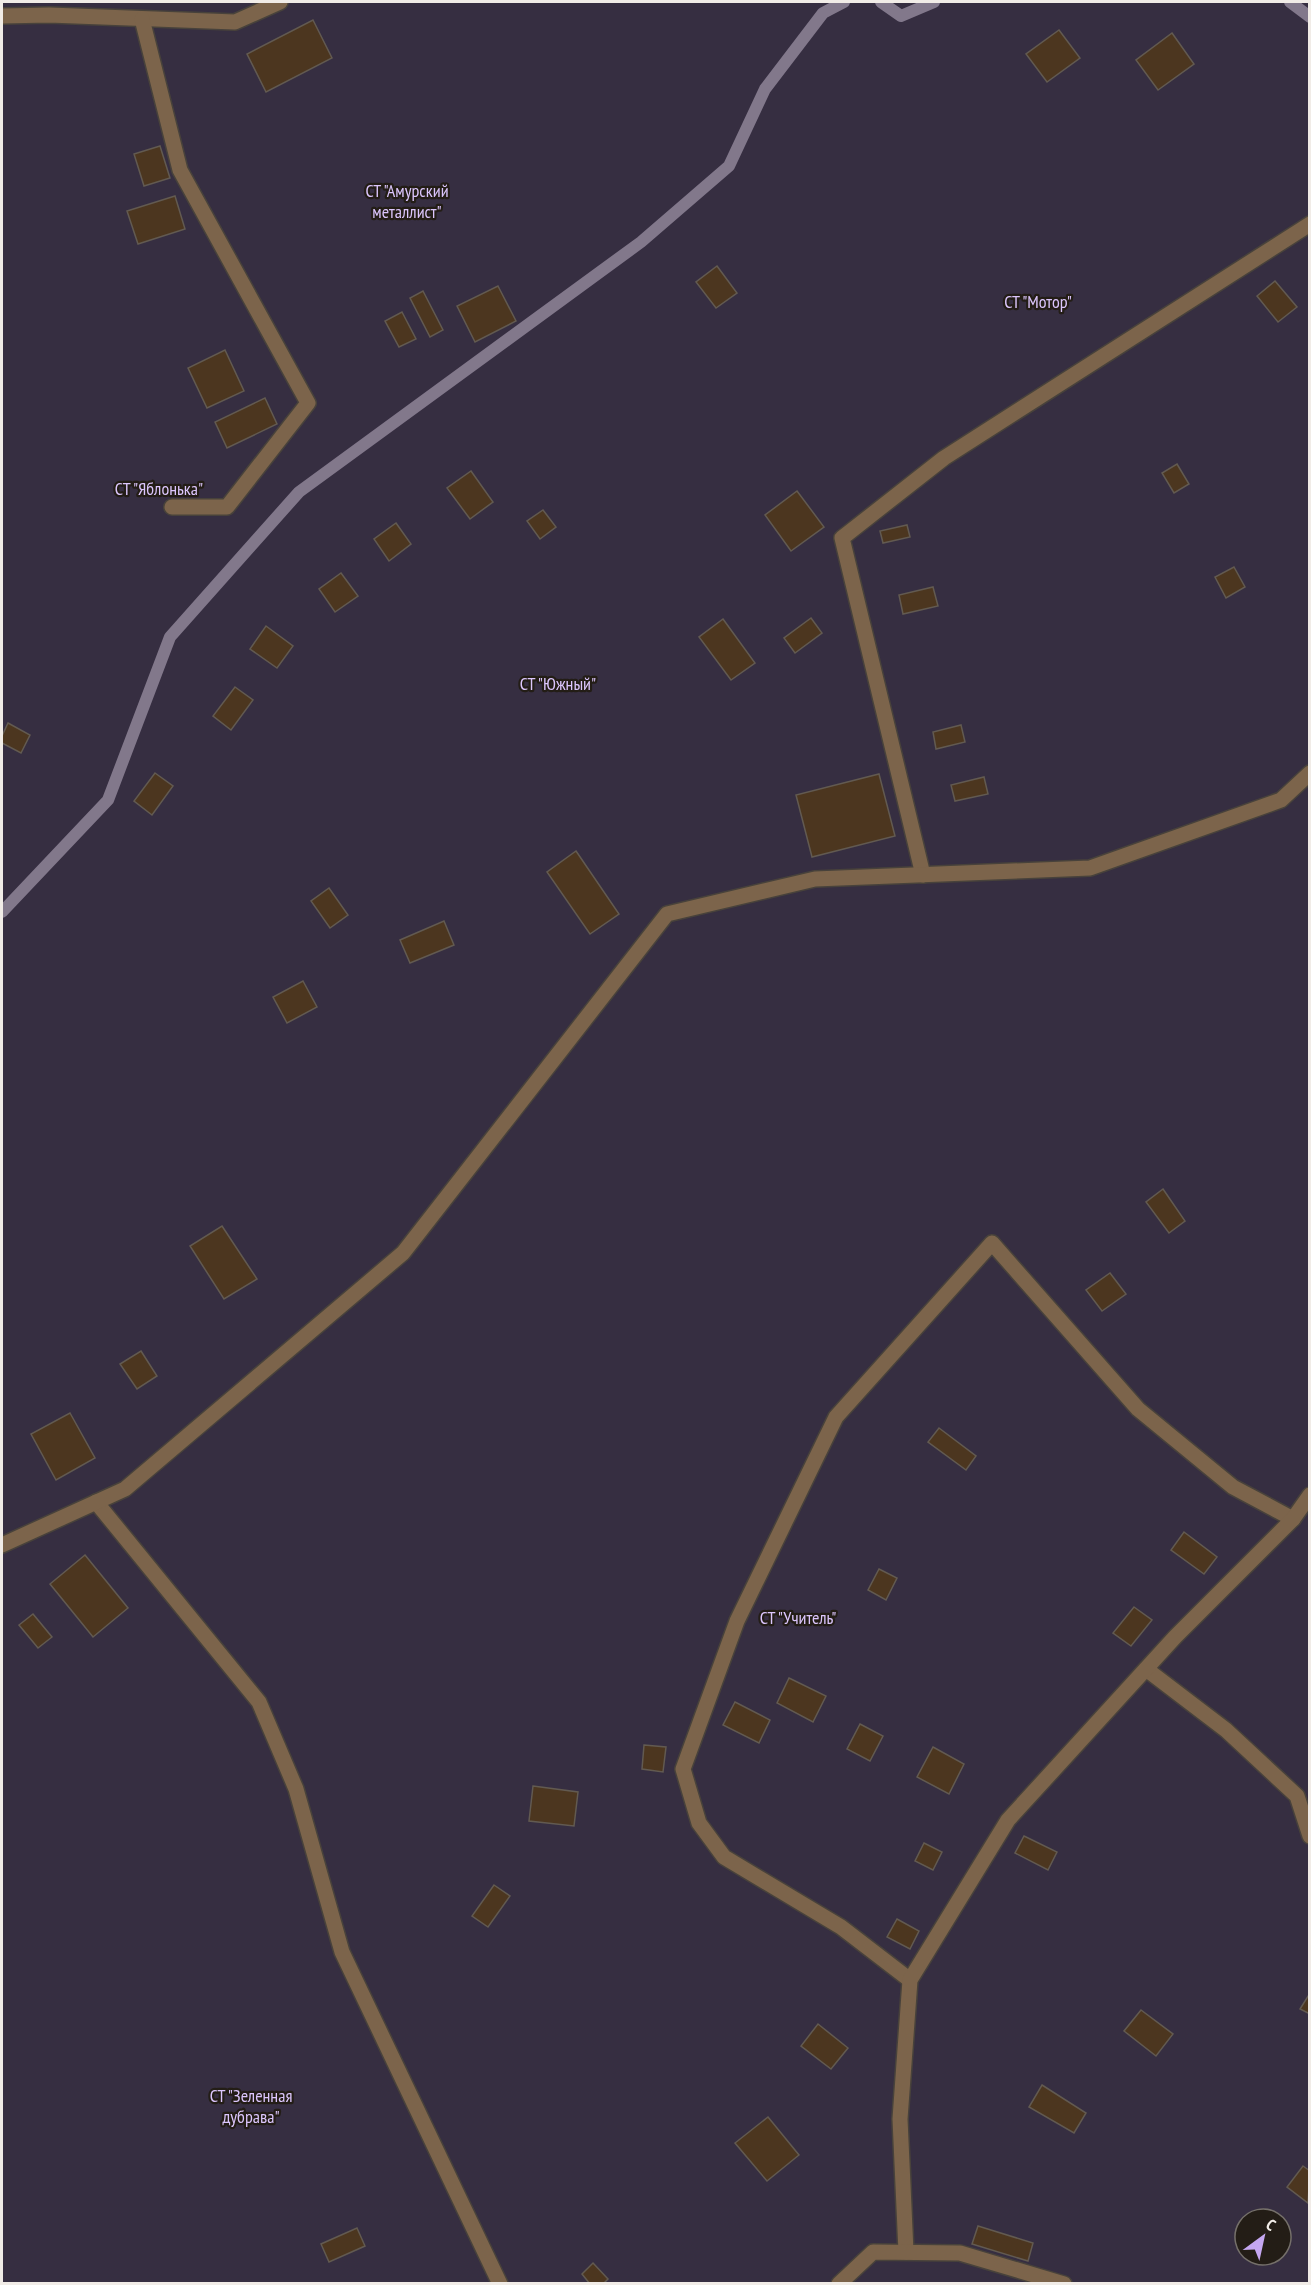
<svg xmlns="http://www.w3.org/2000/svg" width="1311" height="2285" font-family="'PT Sans Narrow',sans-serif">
<rect width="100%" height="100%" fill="#2d261f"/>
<path fill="#362e41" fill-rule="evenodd" d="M2 2H1309V2283H2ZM1245 2219H1281V2255H1245Z"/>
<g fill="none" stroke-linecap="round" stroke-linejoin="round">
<g stroke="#82788b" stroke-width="12">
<path d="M881 2 901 16 934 2"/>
<path d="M1290 2 1310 17"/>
<path d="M2 912 108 800 170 637 299 492 641 242 729 166 765 89 823 13 844 2"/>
</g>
</g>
<g fill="#4c361f" stroke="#625a51" stroke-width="1.5">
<path d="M313 20 332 58 266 92 247 54Z"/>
<path d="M1059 30 1080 58 1047 82 1026 54Z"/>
<path d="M1172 33 1194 64 1158 90 1136 60Z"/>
<path d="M160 146 170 178 144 186 134 154Z"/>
<path d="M175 196 185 229 138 244 127 211Z"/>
<path d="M717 266 737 293 716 308 696 282Z"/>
<path d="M1275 281 1297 307 1278 322 1257 296Z"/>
<path d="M498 286 516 321 475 342 457 306Z"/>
<path d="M423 291 443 330 430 337 410 298Z"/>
<path d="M402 312 416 339 399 347 385 321Z"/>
<path d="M225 350 244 391 207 408 188 368Z"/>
<path d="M265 398 277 424 227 448 215 422Z"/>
<path d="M1177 464 1189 484 1174 493 1162 473Z"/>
<path d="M471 471 493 502 470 519 447 488Z"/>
<path d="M797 491 824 527 791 551 765 515Z"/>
<path d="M543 510 556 527 540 539 527 521Z"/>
<path d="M396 523 411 544 389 561 374 539Z"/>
<path d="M907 525 910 537 883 543 880 531Z"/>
<path d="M1234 567 1245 587 1226 598 1215 577Z"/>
<path d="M341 573 358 596 335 612 319 589Z"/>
<path d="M933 587 938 606 903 614 899 595Z"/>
<path d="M811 618 822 633 795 653 784 638Z"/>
<path d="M723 619 755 663 731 680 699 637Z"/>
<path d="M266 626 293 646 277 668 250 649Z"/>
<path d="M235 687 253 700 231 730 213 716Z"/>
<path d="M8 723 30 735 21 753 2 743V736Z"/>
<path d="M961 725 965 742 936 749 933 732Z"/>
<path d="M155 773 173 786 152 815 134 801Z"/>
<path d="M879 774 895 836 812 857 796 795Z"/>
<path d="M984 777 988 794 955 801 951 785Z"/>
<path d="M576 851 619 914 590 934 547 872Z"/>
<path d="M329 888 348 915 330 928 311 901Z"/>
<path d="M444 921 454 945 410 963 400 940Z"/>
<path d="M303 981 317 1007 287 1023 273 997Z"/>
<path d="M1163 1189 1185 1221 1169 1233 1146 1202Z"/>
<path d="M222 1226 257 1279 224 1299 190 1246Z"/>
<path d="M1110 1273 1126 1294 1102 1311 1086 1290Z"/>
<path d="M141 1351 157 1376 137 1389 120 1364Z"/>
<path d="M70 1413 95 1458 56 1480 31 1434Z"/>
<path d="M939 1428 976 1456 966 1470 928 1442Z"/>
<path d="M1184 1532 1217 1557 1204 1574 1171 1550Z"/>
<path d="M85 1555 128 1608 93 1637 50 1584Z"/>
<path d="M879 1569 897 1578 886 1600 868 1590Z"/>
<path d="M1134 1607 1152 1620 1131 1646 1113 1633Z"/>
<path d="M33 1614 52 1637 38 1648 19 1625Z"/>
<path d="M789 1678 826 1696 813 1722 777 1703Z"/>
<path d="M735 1702 770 1720 759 1743 723 1725Z"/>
<path d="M860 1724 883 1736 870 1761 847 1749Z"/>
<path d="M644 1745 666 1747 663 1772 642 1769Z"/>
<path d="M933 1747 964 1764 949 1794 917 1777Z"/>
<path d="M533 1786 578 1792 574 1826 529 1821Z"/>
<path d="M1024 1836 1057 1852 1048 1870 1015 1853Z"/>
<path d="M924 1843 942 1852 933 1870 915 1861Z"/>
<path d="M494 1885 510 1896 488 1927 472 1916Z"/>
<path d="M897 1919 919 1931 910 1949 887 1937Z"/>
<path d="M1310 1993V2014L1300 2009Z"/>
<path d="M1141 2010 1173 2034 1156 2056 1124 2031Z"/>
<path d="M818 2024 848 2048 831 2069 801 2046Z"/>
<path d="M1042 2085 1086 2113 1074 2133 1029 2107Z"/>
<path d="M768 2117 799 2155 767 2181 735 2143Z"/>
<path d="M1303 2166 1310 2171 1308 2203 1287 2187Z"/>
<path d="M978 2226 1033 2243 1028 2261 972 2244Z"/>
<path d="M357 2228 365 2246 329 2262 321 2244Z"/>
<path d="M593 2263 608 2279 603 2284H590L582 2274Z"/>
</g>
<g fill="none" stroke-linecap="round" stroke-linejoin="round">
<defs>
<g id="service">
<path d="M2 16 49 15 235 22 280 2"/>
<path d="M142 19 180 170 308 403 227 507H172"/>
<path d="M923 875 842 538 944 458 1310 224"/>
<path d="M96 1502 259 1702 296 1789 342 1952 500 2284"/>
<path d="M1146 1669 1226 1730 1297 1796 1310 1836"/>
<path d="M910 1980 841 1927 724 1857 699 1823 683 1769 737 1621 836 1417 992 1243 1138 1409 1233 1487 1293 1519"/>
<path d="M906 2252 900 2119 910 1980 1008 1820 1175 1637 1293 1519 1310 1495"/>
<path d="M839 2284 873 2252 960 2253 1064 2284"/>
</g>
<path id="minor" d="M2 1545 125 1489 403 1253 667 914 815 879 1090 868 1281 800 1310 773"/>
</defs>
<use href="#service" stroke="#48423b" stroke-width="18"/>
<use href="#minor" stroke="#48423b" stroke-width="18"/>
<use href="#service" stroke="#7c644b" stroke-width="15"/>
<use href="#minor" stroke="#7c644b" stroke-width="15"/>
</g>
<g text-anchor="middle" stroke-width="4.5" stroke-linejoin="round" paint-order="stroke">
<g font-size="18" fill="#dcc6fd" stroke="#231d16">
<text x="407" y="197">СТ "Амурский<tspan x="407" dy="21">металлист"</tspan></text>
<text x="1038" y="308">СТ "Мотор"</text>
<text x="159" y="495">СТ "Яблонька"</text>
<text x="558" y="690">СТ "Южный"</text>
<text x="798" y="1624">СТ "Учитель"</text>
<text x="251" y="2102">СТ "Зеленная<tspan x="251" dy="21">дубрава"</tspan></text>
</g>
</g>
<rect width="1311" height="2285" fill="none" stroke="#f1ece7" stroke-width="6"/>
<g transform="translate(1263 2237) rotate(33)"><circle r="28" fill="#231d16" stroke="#75706a" stroke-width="1.5"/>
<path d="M0-4.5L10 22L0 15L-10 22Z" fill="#c5a7f1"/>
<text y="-9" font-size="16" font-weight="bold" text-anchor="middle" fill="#f1ece7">С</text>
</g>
</svg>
